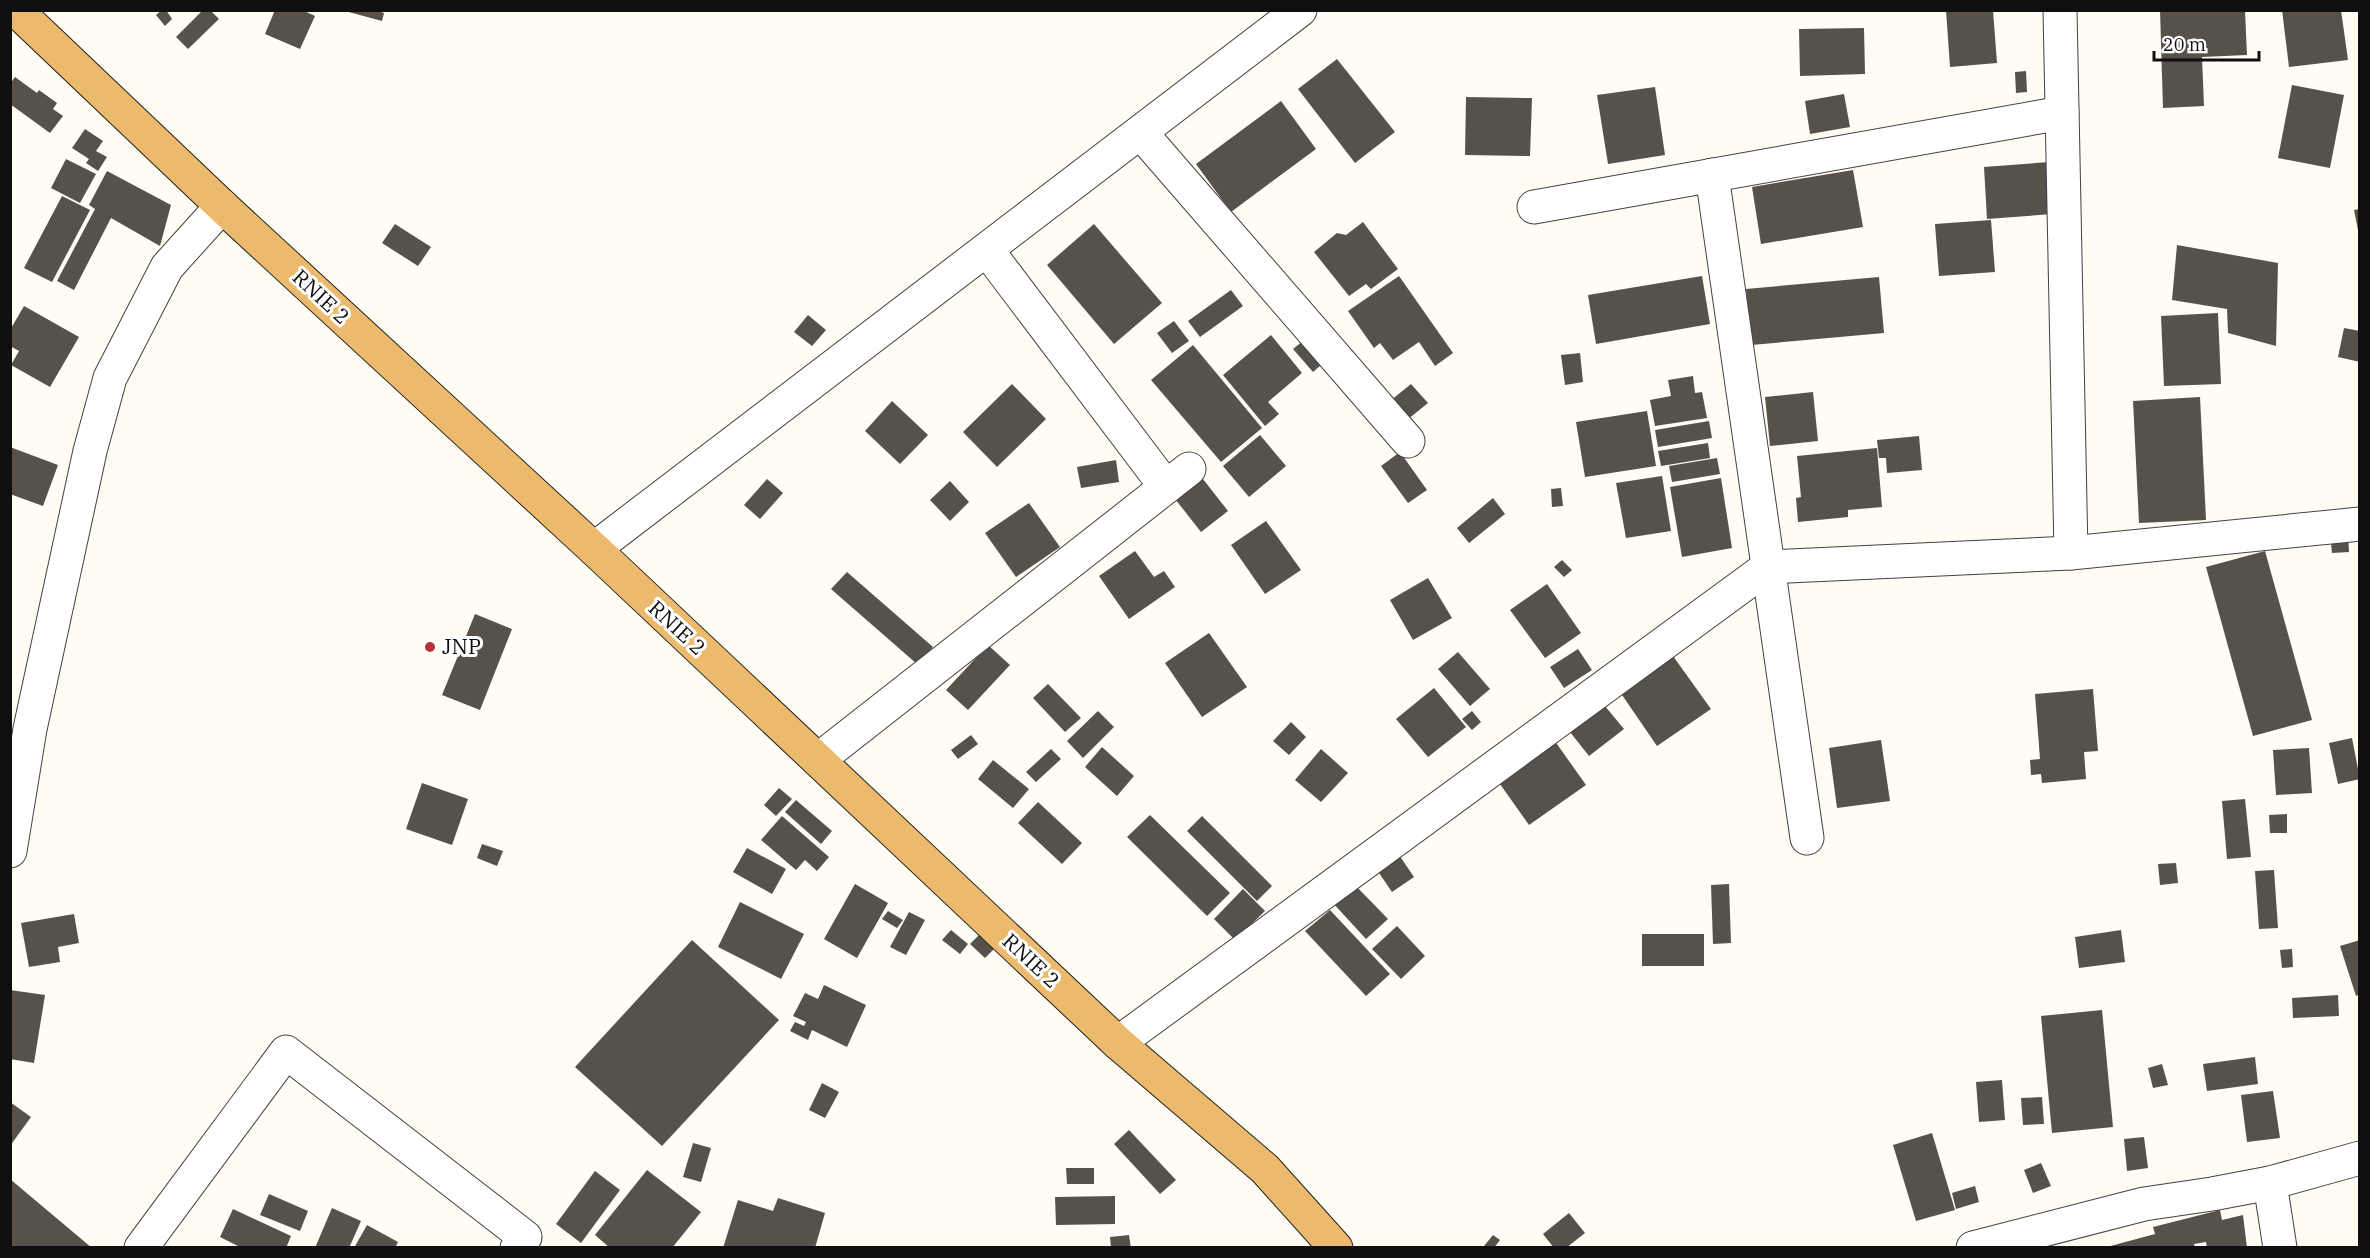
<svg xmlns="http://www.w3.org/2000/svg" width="2370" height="1258" font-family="'IBM Plex Serif',serif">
<rect width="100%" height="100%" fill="#fefcf3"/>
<g fill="#57514c">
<path d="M162 10H166L172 19 165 26 156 15Z"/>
<path d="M203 10H210L219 19 188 49 176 37Z"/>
<path d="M275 10H302L315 16 300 49 265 34Z"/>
<path d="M375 10 384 13 382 21 345 11Z"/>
<path d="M1946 10H1993L1997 63 1950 67Z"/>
<path d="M2160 10H2245L2247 55 2202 57 2204 106 2163 108Z"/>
<path d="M2282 10H2341L2348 60 2289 67Z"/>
<path d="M1864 28 1865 74 1800 76 1799 29Z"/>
<path d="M1337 59 1395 132 1355 163 1298 89Z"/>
<path d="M2026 71 2027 92 2016 93 2015 72Z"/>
<path d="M15 77 37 93 39 90 57 103 53 109 63 116 50 133 10 104V84Z"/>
<path d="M2292 85 2344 95 2330 168 2278 158Z"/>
<path d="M1655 87 1665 155 1608 164 1597 95Z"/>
<path d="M1844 94 1850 127 1810 134 1805 101Z"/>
<path d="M1466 97 1532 98 1530 156 1465 155Z"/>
<path d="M1281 101 1316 149 1231 212 1196 164Z"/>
<path d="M85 129 103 141 96 151 107 157 98 171 86 163 89 159 72 148Z"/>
<path d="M66 159 96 174 80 203 51 188Z"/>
<path d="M2049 162 2053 214 1987 219 1984 167Z"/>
<path d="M1853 170 1863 227 1761 244 1752 187Z"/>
<path d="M107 171 171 205 160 246 111 218 74 290 57 281 95 209 89 205Z"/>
<path d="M62 196 90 210 52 282 24 268Z"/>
<path d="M2360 209V230H2358L2354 210Z"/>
<path d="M1991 220 1995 272 1939 276 1935 224Z"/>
<path d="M1363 222 1398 269 1371 289 1366 284 1349 296 1314 252 1337 233 1346 235Z"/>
<path d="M395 224 431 247 418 266 382 243Z"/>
<path d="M1094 224 1162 303 1114 344 1047 265Z"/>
<path d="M2177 245 2278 263 2276 346 2228 333 2227 309 2172 300Z"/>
<path d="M1399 276 1453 353 1435 366 1419 342 1393 360 1380 343 1374 348 1348 311Z"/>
<path d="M1702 276 1710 324 1596 344 1588 295Z"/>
<path d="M1879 277 1884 333 1751 345 1746 289Z"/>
<path d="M1231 290 1243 306 1200 337 1188 321Z"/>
<path d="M24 306 79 337 50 387 11 365 19 351 10 346V330Z"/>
<path d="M2218 313 2221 384 2164 386 2161 316Z"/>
<path d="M808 315 826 330 812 346 794 332Z"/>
<path d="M1174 321 1189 341 1172 353 1157 333Z"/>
<path d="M2344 328 2360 331V362L2338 357Z"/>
<path d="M1271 335 1302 373 1268 402 1279 414 1265 426 1223 375Z"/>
<path d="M1309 336 1329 358 1313 372 1293 349Z"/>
<path d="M1193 345 1262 428 1221 462 1151 380Z"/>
<path d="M1580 353 1583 382 1565 385 1561 355Z"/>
<path d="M1693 376 1695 393 1702 392 1707 418 1655 426 1650 400 1671 396 1668 380Z"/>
<path d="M1012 384 1046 419 997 467 963 432Z"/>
<path d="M1411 384 1428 403 1407 420 1390 401Z"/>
<path d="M1813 392 1818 441 1770 446 1765 397Z"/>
<path d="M2200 397 2206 520 2139 523 2133 401Z"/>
<path d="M892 401 928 435 900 464 865 431Z"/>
<path d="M1647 411 1656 466 1585 477 1576 422Z"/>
<path d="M1709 421 1712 438 1658 447 1655 430Z"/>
<path d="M1260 435 1286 466 1249 497 1223 466Z"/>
<path d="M1919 436 1922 470 1887 473 1886 458H1879L1877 440Z"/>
<path d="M1708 443 1710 458 1661 466 1658 451Z"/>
<path d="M10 447 58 465 43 506 10 494Z"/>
<path d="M1877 448 1882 507 1848 510V517L1798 522 1796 498 1801 497 1797 456Z"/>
<path d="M1400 452 1427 490 1408 503 1381 466Z"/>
<path d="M1717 458 1720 474 1672 482 1669 466Z"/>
<path d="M1116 460 1119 482 1081 488 1077 467Z"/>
<path d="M1199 474 1228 511 1201 532 1172 495Z"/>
<path d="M1662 476 1671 531 1626 538 1616 483Z"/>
<path d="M1721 478 1732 548 1682 557 1670 487Z"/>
<path d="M767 479 783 493 760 519 744 505Z"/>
<path d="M950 481 969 502 950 521 930 500Z"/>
<path d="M1561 488 1563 506 1552 507 1551 489Z"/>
<path d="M1493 498 1505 514 1469 543 1457 528Z"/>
<path d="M1029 503 1060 547 1016 577 985 533Z"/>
<path d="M1266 521 1301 570 1265 594 1231 545Z"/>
<path d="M2348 533 2349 552 2332 553 2330 534Z"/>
<path d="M1135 551 1154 577 1164 571 1175 587 1129 619 1099 576Z"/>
<path d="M2265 551 2312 720 2253 736 2206 567Z"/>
<path d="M1562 560 1572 570 1564 577 1554 567Z"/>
<path d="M847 572 933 647 917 664 831 589Z"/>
<path d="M1428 578 1452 618 1413 640 1390 600Z"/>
<path d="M1547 584 1581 633 1545 658 1510 610Z"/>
<path d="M475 614 512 629 480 710 442 695Z"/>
<path d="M1209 633 1247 687 1202 717 1165 663Z"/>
<path d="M988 645 1010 665 968 710 946 690Z"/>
<path d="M1578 649 1592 670 1564 688 1550 667Z"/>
<path d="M1458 652 1490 689 1470 706 1438 669Z"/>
<path d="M1673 656 1711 709 1657 746 1620 692Z"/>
<path d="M1048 684 1081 718 1065 732 1033 698Z"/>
<path d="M1434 688 1466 727 1428 757 1396 719Z"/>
<path d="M2093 689 2098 751 2084 752 2086 779 2042 783 2041 774 2031 775 2030 760 2040 759 2035 694Z"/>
<path d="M1600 700 1624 729 1589 756 1566 727Z"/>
<path d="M1098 711 1114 727 1083 758 1067 741Z"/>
<path d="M1472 711 1481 722 1472 730 1462 719Z"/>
<path d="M1291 722 1306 737 1289 755 1273 741Z"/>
<path d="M971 735 978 744 958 759 951 750Z"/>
<path d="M1552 737 1586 785 1529 825 1495 777Z"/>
<path d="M2352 738 2360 779 2338 784 2329 743Z"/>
<path d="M1881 740 1890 801 1837 808 1829 748Z"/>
<path d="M1102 747 1134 776 1117 796 1085 767Z"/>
<path d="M2309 748 2312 793 2276 795 2273 750Z"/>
<path d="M1051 749 1061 759 1036 782 1026 772Z"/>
<path d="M1321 749 1348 773 1321 802 1295 780Z"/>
<path d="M993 760 1029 789 1013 808 978 779Z"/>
<path d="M422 783 468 799 452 845 406 829Z"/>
<path d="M779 788 792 799 776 816 764 805Z"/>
<path d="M2245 799 2251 857 2227 859 2222 801Z"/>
<path d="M796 800 832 831 821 844 785 812Z"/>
<path d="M1038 802 1082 843 1062 864 1018 823Z"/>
<path d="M2287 814V833H2270L2269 815Z"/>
<path d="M1150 815 1230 893 1207 916 1127 837Z"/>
<path d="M782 816 829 857 817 871 805 860 796 870 761 840Z"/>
<path d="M1202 816 1272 886 1257 901 1187 831Z"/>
<path d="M482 844 503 851 497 866 477 858Z"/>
<path d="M747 848 786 869 772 894 733 872Z"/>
<path d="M1399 855 1414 877 1392 892 1377 870Z"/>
<path d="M2176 863 2178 883 2160 885 2158 864Z"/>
<path d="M2274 870 2278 928 2259 929 2255 871Z"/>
<path d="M1353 883 1388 919 1366 939 1332 902Z"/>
<path d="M855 884 888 903 857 958 824 939Z"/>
<path d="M1729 884 1731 943 1713 944 1711 885Z"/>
<path d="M1243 889 1265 911 1235 940 1214 919Z"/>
<path d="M740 902 804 934 781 979 718 947Z"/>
<path d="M1330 910 1390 974 1366 996 1305 931Z"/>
<path d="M888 911 903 920 897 928 882 919Z"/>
<path d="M909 912 925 920 906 955 890 947Z"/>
<path d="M74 914 79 943 58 947 60 962 29 967 21 923Z"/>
<path d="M1397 926 1425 956 1401 979 1372 949Z"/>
<path d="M951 930 968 944 960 954 942 940Z"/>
<path d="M2121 930 2125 962 2079 968 2075 937Z"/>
<rect x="1642" y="934" width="62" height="32"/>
<path d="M979 935 994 949 985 958 970 944Z"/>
<path d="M692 940 779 1020 662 1146 575 1067Z"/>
<path d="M2360 940V994L2356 996 2340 946Z"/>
<path d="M2292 949 2293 967 2282 968 2280 950Z"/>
<path d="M824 985 866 1005 847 1047 812 1030 808 1040 790 1031 795 1022 804 1026 806 1022 793 1016 805 993 818 999Z"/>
<path d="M10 990 45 995 34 1063 10 1059Z"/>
<path d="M2338 995 2339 1016 2293 1018 2292 998Z"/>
<path d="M2102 1010 2113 1127 2052 1133 2041 1016Z"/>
<path d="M2255 1057 2258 1084 2207 1091 2203 1064Z"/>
<path d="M2162 1064 2168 1085 2153 1088 2148 1068Z"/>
<path d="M2002 1080 2005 1120 1979 1122 1976 1082Z"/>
<path d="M822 1083 839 1092 825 1118 809 1110Z"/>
<path d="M2273 1091 2280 1138 2247 1142 2241 1095Z"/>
<path d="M2042 1097 2044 1124 2023 1125 2021 1098Z"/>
<path d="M10 1102 31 1117 10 1146Z"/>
<path d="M1129 1130 1176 1180 1160 1194 1114 1144Z"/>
<path d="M1932 1133 1955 1210 1916 1221 1893 1145Z"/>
<path d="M2144 1137 2148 1168 2127 1171 2124 1139Z"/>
<path d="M693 1143 711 1148 701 1182 683 1177Z"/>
<path d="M2041 1163 2051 1186 2033 1193 2024 1170Z"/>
<path d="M1066 1168H1094V1184H1067Z"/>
<path d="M647 1170 701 1212 672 1248H610L595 1235Z"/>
<path d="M595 1171 620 1190 581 1243 556 1224Z"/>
<path d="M10 1179 92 1248H15L10 1244Z"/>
<path d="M1975 1186 1979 1202 1956 1209 1952 1193Z"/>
<path d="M269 1194 308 1211 300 1231 260 1215Z"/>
<path d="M1115 1196V1224L1056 1225 1055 1197Z"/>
<path d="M778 1198 825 1213 815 1248H723L738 1200 773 1211Z"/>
<path d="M332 1208 361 1221 349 1248H315Z"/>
<path d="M233 1209 291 1236 286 1248H242L220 1237Z"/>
<path d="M2220 1210 2222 1220 2243 1215 2247 1248H2207L2206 1242 2194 1244 2195 1248H2103L2155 1234 2153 1227Z"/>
<path d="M1569 1213 1585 1233 1566 1248H1554L1543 1234Z"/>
<path d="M367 1225 398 1242 395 1248H354Z"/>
<path d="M1129 1235 1131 1248H1111L1110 1237Z"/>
<path d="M1493 1235 1500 1240 1494 1248H1485L1484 1246Z"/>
</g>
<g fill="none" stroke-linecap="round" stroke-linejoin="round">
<defs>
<g id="minor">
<path d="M2060 10 2071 553"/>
<path d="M1141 133 1408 441"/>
<path d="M1712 175 1807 838"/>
<path d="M1534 207 2062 113"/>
<path d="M987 250 1166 487"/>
<path d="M594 549 1300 10"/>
<path d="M818 760 1189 469"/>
<path d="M10 851 30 729 90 451 110 378 167 267 222 206"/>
<path d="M1118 1043 1768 567 2071 553 2360 524"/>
<path d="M2270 1183 2280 1248"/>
<path d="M141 1248 286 1052 525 1237 517 1248"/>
<path d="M1973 1248 2144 1204 2212 1194 2270 1183 2360 1158"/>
</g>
<path id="trunk" d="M16 10 222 206 594 549 1118 1043 1265 1169 1336 1248"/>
</defs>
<use href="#minor" stroke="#424242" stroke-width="35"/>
<use href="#trunk" stroke="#202020" stroke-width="35"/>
<use href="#minor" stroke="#fff" stroke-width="33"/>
<use href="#trunk" stroke="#ecba6c" stroke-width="33"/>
</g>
<circle fill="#b53136" stroke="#fff" stroke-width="2" cx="430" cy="647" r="6"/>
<g text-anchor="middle" stroke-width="6" stroke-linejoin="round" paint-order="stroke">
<g font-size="21" fill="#0f0f0f" stroke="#fff">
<text transform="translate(321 297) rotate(43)" y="7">RNIE 2</text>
<text transform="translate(677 628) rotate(43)" y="7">RNIE 2</text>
<text transform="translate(1031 961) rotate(43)" y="7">RNIE 2</text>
</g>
<g font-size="21" fill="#0f0f0f" stroke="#fff" text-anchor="start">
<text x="442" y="654">JNP</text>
</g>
</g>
<rect width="2370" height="1258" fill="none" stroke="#0f0f0f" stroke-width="24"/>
<path d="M2154 51v9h105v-9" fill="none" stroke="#0f0f0f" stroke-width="3"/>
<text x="2163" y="51" font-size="18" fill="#0f0f0f" stroke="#ffffff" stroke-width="4.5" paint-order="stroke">20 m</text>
</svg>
